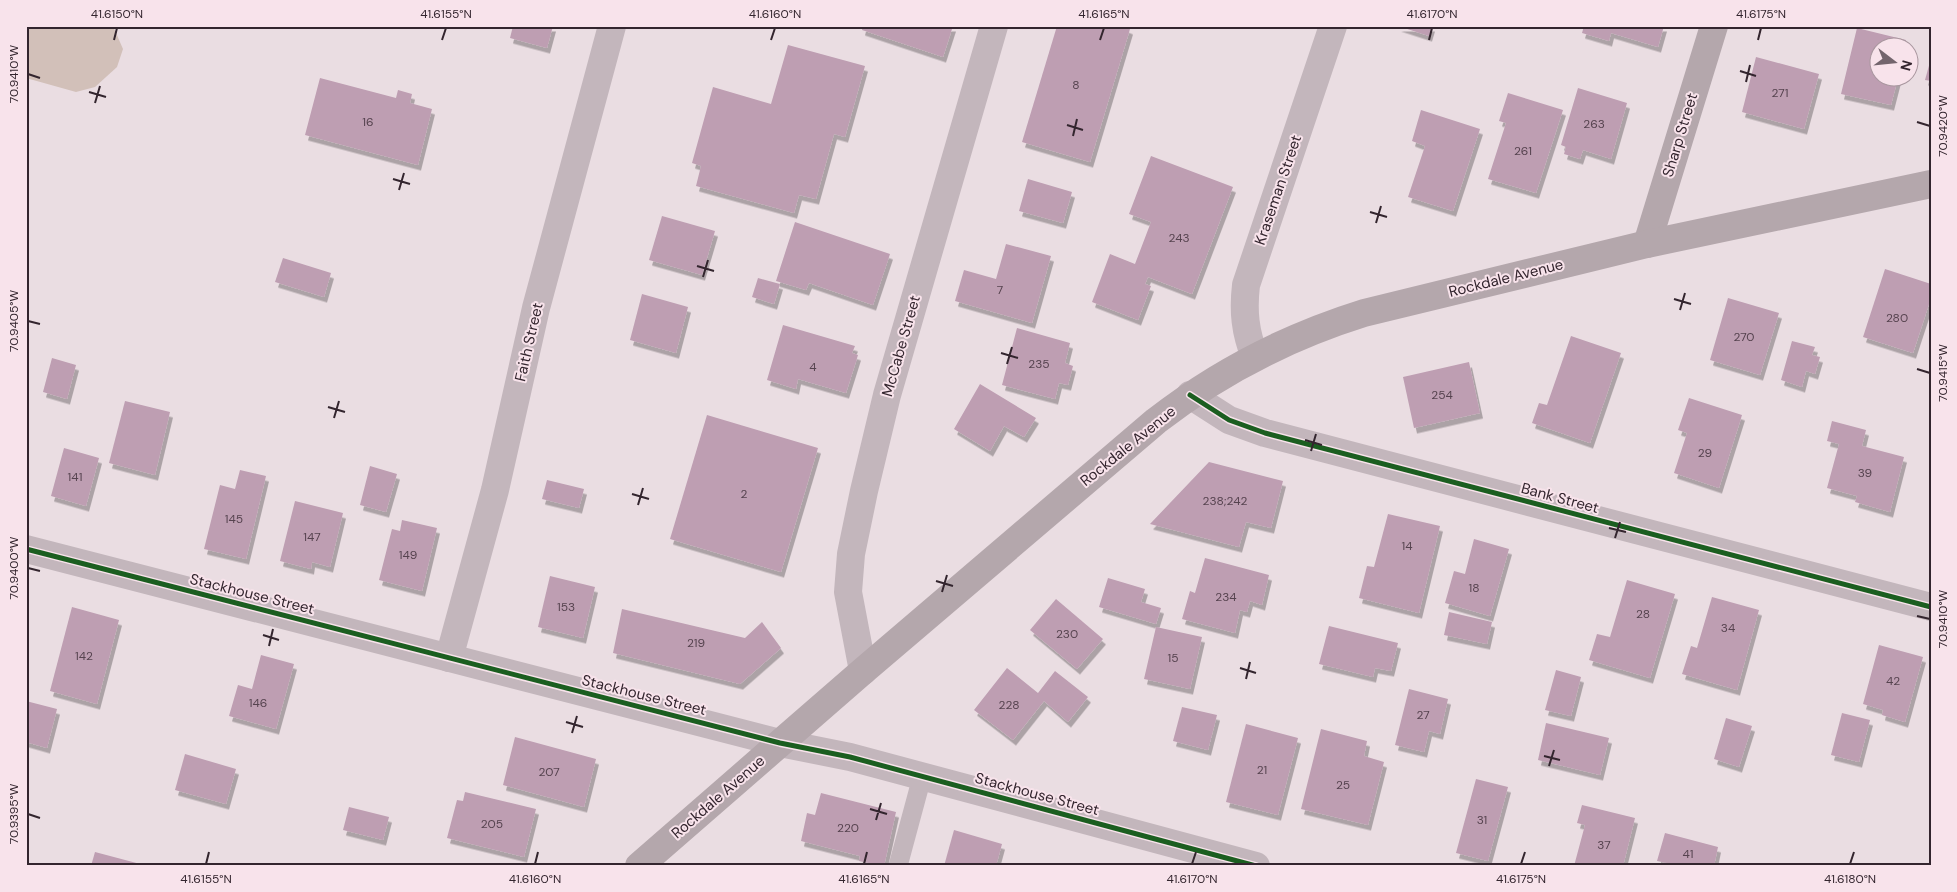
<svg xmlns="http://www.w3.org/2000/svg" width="1957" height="892" font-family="'DM Sans',sans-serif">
<defs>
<filter id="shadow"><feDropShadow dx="3" dy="5.5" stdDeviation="0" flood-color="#0004"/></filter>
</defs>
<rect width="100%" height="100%" fill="#eadde2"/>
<path fill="#d2c0b9" d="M26 26H113L123 49 117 67 95 87 76 92 26 78Z"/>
<g fill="#be9eb2" filter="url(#shadow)">
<path d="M513 26H553L547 48 510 38Z"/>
<path d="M863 26H953L943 57 862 30Z"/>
<path d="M1057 26H1123L1130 29 1090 162 1022 142Z"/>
<path d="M1398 26H1432L1429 36Z"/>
<path d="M1584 26H1664L1658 47 1611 33 1609 41 1582 33Z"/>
<path d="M1857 28 1906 40 1905 48H1880V78H1898L1891 105 1841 94Z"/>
<path d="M788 45 865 66 845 137 834 134 816 199 799 195 794 213 696 186 701 166 692 163 713 87 771 104Z"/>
<path d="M1756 57 1819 74 1804 129 1742 112Z"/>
<path d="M1930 62H1931V81L1925 80Z"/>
<path d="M320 78 396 98 398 90 412 94 410 103 432 109 418 165 305 135Z"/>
<path d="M1578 88 1627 103 1611 159 1583 150 1580 159 1564 154 1566 147 1561 145Z"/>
<path d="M1508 93 1563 110 1536 193 1488 179 1506 123 1499 121Z"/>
<path d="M1421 110 1480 129 1453 211 1408 197 1425 146 1412 141Z"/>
<path d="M1151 156 1233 187 1192 294 1148 277 1145 284 1151 286 1138 320 1092 302 1110 254 1135 264 1151 222 1129 214Z"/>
<path d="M1028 179 1072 192 1063 223 1019 211Z"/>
<path d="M662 216 715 231 702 275 649 260Z"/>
<path d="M795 222 890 254 873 305 809 283 806 290 776 281Z"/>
<path d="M1006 244 1051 256 1032 323 955 301 964 270 996 279Z"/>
<path d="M283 258 331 273 324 297 275 282Z"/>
<path d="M1885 269 1931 284V298L1913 353 1863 337Z"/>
<path d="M758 278 780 284 774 304 752 297Z"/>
<path d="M642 294 688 307 676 353 630 340Z"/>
<path d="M1728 298 1779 313 1760 375 1710 360Z"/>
<path d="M783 325 855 346 852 353 858 355 846 393 798 379 796 389 767 380Z"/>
<path d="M1017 328 1070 343 1065 363 1073 366 1068 385 1059 383 1055 399 1002 385Z"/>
<path d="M1571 336 1621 353 1590 443 1532 423 1539 403 1547 405Z"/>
<path d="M1792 341 1815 347 1812 355 1820 357 1815 374 1806 371 1802 387 1781 380Z"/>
<path d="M52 358 76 365 67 399 43 392Z"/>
<path d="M1469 362 1480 413 1414 428 1403 377Z"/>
<path d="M980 384 1036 418 1024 437 1004 426 990 451 954 429Z"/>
<path d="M1689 398 1742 415 1719 488 1674 473 1687 433 1678 430Z"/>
<path d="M125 401 170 412 155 475 109 463Z"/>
<path d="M707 415 818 448 781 572 670 539Z"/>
<path d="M1832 421 1866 430 1862 446 1904 457 1890 512 1855 502 1857 496 1827 488 1839 444 1827 441Z"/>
<path d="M64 448 99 458 86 506 51 496Z"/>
<path d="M1209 462 1283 481 1271 528 1246 522 1239 547 1150 524Z"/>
<path d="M370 466 397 474 386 512 360 505Z"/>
<path d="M240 470 266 476 246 559 204 549 220 485 235 489Z"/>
<path d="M547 480 584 489 579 508 542 499Z"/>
<path d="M295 501 343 513 330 567 312 562 311 569 280 561Z"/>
<path d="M1388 514 1440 526 1419 613 1359 598 1367 566 1374 567Z"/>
<path d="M402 520 437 528 422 591 379 580 392 529 400 531Z"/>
<path d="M1474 539 1509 549 1490 616 1445 603 1454 571 1465 574Z"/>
<path d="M1205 558 1269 575 1262 605 1250 601 1247 612 1240 610 1235 633 1182 619 1190 591 1195 593Z"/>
<path d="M550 576 595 587 583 638 538 627Z"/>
<path d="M1108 578 1145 589 1141 602 1161 608 1156 624 1099 607Z"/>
<path d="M1627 580 1675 594 1650 678 1589 660 1597 634 1610 637Z"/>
<path d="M1712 597 1759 610 1737 690 1682 674 1691 646 1697 648Z"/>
<path d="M1056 599 1103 639 1077 669 1030 630Z"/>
<path d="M72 607 119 620 97 704 50 691Z"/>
<path d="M622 609 745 638 762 622 781 648 740 684 613 653Z"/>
<path d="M1449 612 1492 622 1487 644 1444 635Z"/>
<path d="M1329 626 1398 643 1391 671 1375 668 1373 677 1319 664Z"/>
<path d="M1156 627 1202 637 1190 689 1144 679Z"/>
<path d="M1879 645 1923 657 1905 722 1882 715 1883 710 1863 704Z"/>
<path d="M261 655 294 664 276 729 229 716 238 685 252 689Z"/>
<path d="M1007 668 1038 693 1055 671 1088 697 1068 722 1044 701 1013 740 974 710Z"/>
<path d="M1556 670 1581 677 1571 716 1545 710Z"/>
<path d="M1409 689 1448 699 1440 734 1429 731 1424 752 1395 745Z"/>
<path d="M26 701 57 709 47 748 26 742Z"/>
<path d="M1182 707 1217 715 1208 750 1173 741Z"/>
<path d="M1842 713 1870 720 1859 762 1831 755Z"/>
<path d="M1726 718 1752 726 1739 767 1714 759Z"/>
<path d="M1546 723 1609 738 1600 775 1538 760Z"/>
<path d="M1246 724 1298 738 1278 815 1226 802Z"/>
<path d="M1321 729 1367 741 1364 756 1384 762 1368 825 1301 809Z"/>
<path d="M515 737 596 759 584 807 503 785Z"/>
<path d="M185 754 236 769 226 804 175 790Z"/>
<path d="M1476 779 1508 787 1488 861 1456 853Z"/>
<path d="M465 792 536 809 524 857 447 838 457 800 463 801Z"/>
<path d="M821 793 896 812 884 866 859 861 860 856 801 841 807 813 815 815Z"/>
<path d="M1582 805 1635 818 1623 866H1574L1585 825 1577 823Z"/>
<path d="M349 807 389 817 383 840 343 830Z"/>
<path d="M954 830 1002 844 996 866H944Z"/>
<path d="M1665 833 1718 847 1714 866H1666L1667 863 1657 861Z"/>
<path d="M95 852 144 865V866H91Z"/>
</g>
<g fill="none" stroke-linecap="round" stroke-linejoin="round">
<path stroke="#c3b6bc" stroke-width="19" d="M898 866 922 777"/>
<g stroke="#c3b6bc" stroke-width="28">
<path d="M1255 357C1245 332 1243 311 1246 285L1333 26"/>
<path d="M1190 395 1229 420 1265 433 1931 607"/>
<path d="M26 549 780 743 850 757 1256 866"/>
<path d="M449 658 495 490 536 308 612 26"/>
<path d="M863 671 848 592 851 554 864 491 887 395 994 26"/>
</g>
<g stroke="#b4a7ac" stroke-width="28">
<path d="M1647 244 1714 26"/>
<path d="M639 866 863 671 1156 421C1219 372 1287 337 1364 313L1647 244 1931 184"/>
</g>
<defs>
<g id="cycleway">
<path d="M1190 395 1229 420 1265 433 1931 607"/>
<path d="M26 549 780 743 850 757 1256 866"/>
</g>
</defs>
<use href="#cycleway" stroke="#f8e3eb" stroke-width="8"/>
<use href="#cycleway" stroke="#1b5e20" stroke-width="5"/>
</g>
<path fill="none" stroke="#33252e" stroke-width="2" d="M114 40 117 28M442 40 446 28M771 40 775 28M1100 40 1104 28M1429 40 1432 28M1758 40 1761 28M1740 71 1756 76M28 74 40 78M1746 82 1750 65M89 92 106 97M95 103 100 86M1917 122 1930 126M1067 125 1083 130M1073 136 1077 119M393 179 410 184M399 190 404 173M1370 212 1387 217M1376 223 1381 206M697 266 714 271M703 277 708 260M1674 299 1691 304M1680 310 1685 293M28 321 40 324M1001 353 1018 358M1007 364 1012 347M1917 369 1930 373M328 407 345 412M334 418 339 401M1305 440 1322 445M1311 451 1316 434M632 494 649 499M638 505 643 488M1609 528 1626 532M1615 538 1620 522M28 568 40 571M936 581 953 586M942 592 947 575M1917 616 1930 619M263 635 279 640M269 646 273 629M1240 668 1256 673M1246 679 1250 662M566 722 583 727M572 733 577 716M1544 756 1560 760M1549 766 1554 750M870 809 887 814M28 814 40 818M876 820 881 803M206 864 209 852M535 864 538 852M864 864 867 852M1192 864 1196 852M1521 864 1525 852M1850 864 1854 852"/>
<g text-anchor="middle" stroke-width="4" stroke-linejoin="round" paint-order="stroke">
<g font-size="12" fill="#56434f">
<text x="1076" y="89">8</text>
<text x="1780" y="97">271</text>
<text x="368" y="126">16</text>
<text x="1594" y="128">263</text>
<text x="1523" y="155">261</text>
<text x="1179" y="242">243</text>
<text x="1000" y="294">7</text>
<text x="1897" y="322">280</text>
<text x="1744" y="341">270</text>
<text x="1039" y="368">235</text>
<text x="813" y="371">4</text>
<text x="1442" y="399">254</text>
<text x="1705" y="457">29</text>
<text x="1865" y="477">39</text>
<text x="75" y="481">141</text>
<text x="744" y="498">2</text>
<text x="1225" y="505">238;242</text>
<text x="234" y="523">145</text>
<text x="312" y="541">147</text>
<text x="1407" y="550">14</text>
<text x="408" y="559">149</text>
<text x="1474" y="592">18</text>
<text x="1226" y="601">234</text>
<text x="566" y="611">153</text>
<text x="1643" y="618">28</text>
<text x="1728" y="632">34</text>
<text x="1067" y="638">230</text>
<text x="696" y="647">219</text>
<text x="84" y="660">142</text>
<text x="1173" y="662">15</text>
<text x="1893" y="685">42</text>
<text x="258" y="707">146</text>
<text x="1009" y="709">228</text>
<text x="1423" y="719">27</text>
<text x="1262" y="774">21</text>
<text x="549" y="776">207</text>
<text x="1343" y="789">25</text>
<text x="1482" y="824">31</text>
<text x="492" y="828">205</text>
<text x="848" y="832">220</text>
<text x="1604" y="849">37</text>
<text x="1688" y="858">41</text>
</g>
<g font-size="15" fill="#33252e" stroke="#f8e3eb">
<text transform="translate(1680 135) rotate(-73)" y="5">Sharp Street</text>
<text transform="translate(1278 190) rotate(-71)" y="5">Kraseman Street</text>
<text transform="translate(1506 278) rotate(-14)" y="5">Rockdale Avenue</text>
<text transform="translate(529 342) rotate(-77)" y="5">Faith Street</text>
<text transform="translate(901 346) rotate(-74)" y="5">McCabe Street</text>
<text transform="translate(1128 446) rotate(-39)" y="5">Rockdale Avenue</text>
<text transform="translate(1560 498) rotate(15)" y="5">Bank Street</text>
<text transform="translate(252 594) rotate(14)" y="5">Stackhouse Street</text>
<text transform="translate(644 695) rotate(14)" y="5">Stackhouse Street</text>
<text transform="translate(1037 794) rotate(15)" y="5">Stackhouse Street</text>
<text transform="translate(718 797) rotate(-41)" y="5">Rockdale Avenue</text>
</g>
</g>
<rect width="1957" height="892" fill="none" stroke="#f8e3eb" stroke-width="55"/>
<g transform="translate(1894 62) rotate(106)"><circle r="24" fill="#f8e3eb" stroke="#a9979f"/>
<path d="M0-4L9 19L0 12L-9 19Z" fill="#73656d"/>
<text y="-8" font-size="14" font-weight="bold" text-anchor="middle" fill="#33252e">N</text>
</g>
<rect x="28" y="28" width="1902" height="836" fill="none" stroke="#33252e" stroke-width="2"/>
<g font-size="12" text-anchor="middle" fill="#33252e">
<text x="117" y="18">41.6150°N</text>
<text x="446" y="18">41.6155°N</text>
<text x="775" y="18">41.6160°N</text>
<text x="1104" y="18">41.6165°N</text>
<text x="1432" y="18">41.6170°N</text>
<text x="1761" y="18">41.6175°N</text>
<text transform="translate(14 74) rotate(-90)" y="4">70.9410°W</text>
<text transform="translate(1943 126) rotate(-90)" y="4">70.9420°W</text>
<text transform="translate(14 321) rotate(-90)" y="4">70.9405°W</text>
<text transform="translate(1943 373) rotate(-90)" y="4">70.9415°W</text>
<text transform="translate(14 568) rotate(-90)" y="4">70.9400°W</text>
<text transform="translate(1943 619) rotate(-90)" y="4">70.9410°W</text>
<text transform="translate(14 814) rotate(-90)" y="4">70.9395°W</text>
<text x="206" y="883">41.6155°N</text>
<text x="535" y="883">41.6160°N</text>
<text x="864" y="883">41.6165°N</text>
<text x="1192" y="883">41.6170°N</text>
<text x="1521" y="883">41.6175°N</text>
<text x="1850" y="883">41.6180°N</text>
</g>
</svg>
